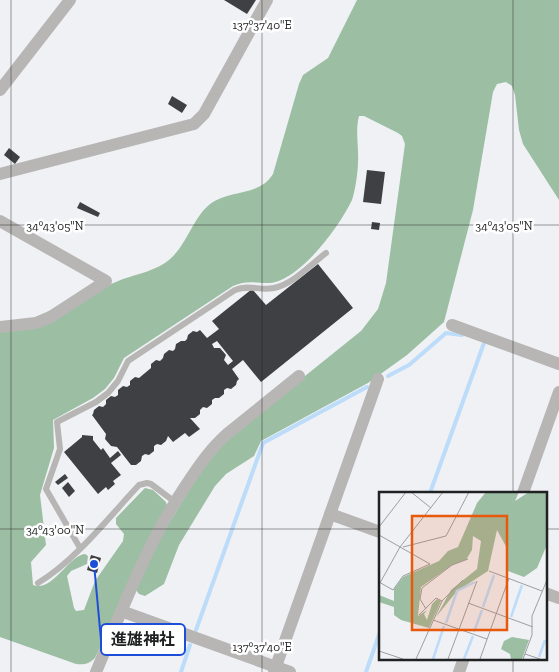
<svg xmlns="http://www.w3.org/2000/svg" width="559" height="672" font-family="'Zilla Slab','Noto Sans JP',serif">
<rect width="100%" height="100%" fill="#eff1f5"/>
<path fill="#9cbea3" d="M357 0H559V200L523 144 519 130 515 95 512 86 506 82 497 84 493 92 473 210 444 322 407 355 368 383 261 441 254 456 226 474 215 486 179 545 164 584 145 596 139 594 136 590 149 557 204 465 229 437 361 331 378 309 386 283 405 144 402 136 398 133 364 116H359C355 130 359 148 358 162 358 172 355 192 352 200 339 227 308 268 281 280 264 288 253 277 233 286L124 358 114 378 105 389 93 398 53 420 54 448 40 495 46 545 31 562 33 585C52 593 69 555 85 554L88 556 87 564 71 571 67 576 74 608 76 611 84 610 95 581 123 541 124 534 116 524V518L145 488 153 490 166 502 167 506 95 658C89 664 84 665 76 664L0 637V332C41 315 82 296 123 279 138 274 157 270 169 260 187 245 192 219 210 204 229 189 259 197 273 174L299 84 303 75 328 58Z"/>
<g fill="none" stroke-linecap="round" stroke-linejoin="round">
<g stroke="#bcdcfa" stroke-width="4">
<path d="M388 376 409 365 446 333 462 335"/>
<path d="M430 493 484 343"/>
<path d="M196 630 263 443 367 387"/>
<path d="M181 672 190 645"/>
<path d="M366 672 380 632"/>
</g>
</g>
<g fill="#3e4043" fill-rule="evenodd">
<path d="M224 0H256L247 14Z"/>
<path d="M172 96 187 105 182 113 168 104Z"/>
<path d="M9 148 20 157 15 164 4 155Z"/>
<path d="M367 170 385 172 381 204 363 202Z"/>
<path d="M80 202 100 213 98 217 77 208Z"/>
<path d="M372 222 380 223 379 230 371 229Z"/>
<path d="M318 264 353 308 261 382 243 360 232 369 239 379 237 381 236 385 231 389 227 388 224 390V394L219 398H215L212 400V404L207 408 203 407 200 410V414L195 418H190L200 429 189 437 185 433 173 442 168 436 166 441 161 445 157 444 154 446V451L149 455 145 454 142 456 141 461 136 465H131L117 447 111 446 105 439 106 434 92 415 93 414 94 410 99 406 103 407 106 404V400L111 396 115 397 118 395V390L123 386 127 387 130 385V381L135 377 139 378 151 368V364L156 360 160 361 163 358 164 354 169 350 173 351 175 349 176 344 181 341H185L187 339 188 335 193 331 197 332 200 330 207 338 219 329 212 321 252 289 266 305ZM217 341 233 361 228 365 224 360 226 355 220 348H214L212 344Z"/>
<path d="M82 435 93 436V440L101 450 103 448 110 458 118 451 121 455 111 463 121 475 113 481 115 484 108 490 106 487 98 494 64 452 82 437Z"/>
<path d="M65 474 68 478 58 485 55 482Z"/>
<path d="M68 482 75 491 69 497 62 488Z"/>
<path d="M91 555 101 558 97 573 87 570Z"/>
<path d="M123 624 130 627 126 637 119 634Z"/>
</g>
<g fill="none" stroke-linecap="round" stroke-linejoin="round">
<g stroke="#b7b6b5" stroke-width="6">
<path d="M80 548 46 489 60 449 57 422 96 402 108 393 118 381 128 361 235 290C250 284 259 291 274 288 293 284 310 265 326 253"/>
<path d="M38 583C75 561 109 517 139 485L147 483 151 484 175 502"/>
</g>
<g stroke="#b7b6b5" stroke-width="12">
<path d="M0 90 70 0"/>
<path d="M0 174 194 124 204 114 267 0"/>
<path d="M0 221 106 281 49 318 36 323 0 327"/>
<path d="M452 325 559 364"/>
<path d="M523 493 559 392"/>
<path d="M330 514 380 532"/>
<path d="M545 593 559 598"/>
<path d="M121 611 290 672"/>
<path d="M96 672C123 608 147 543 186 485 198 467 210 449 227 434L299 376"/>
<path d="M274 672 378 379"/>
<path d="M459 672 464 658"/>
</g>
</g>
<path fill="none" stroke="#202122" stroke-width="1" stroke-opacity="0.45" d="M11 0V672M262 0V672M513 0V493M0 225H559M0 529H380M545 529H559M513 658V672"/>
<g transform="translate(379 492)">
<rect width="168" height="168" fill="#eff1f5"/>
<path d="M107 0H140L136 9 150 0H167V55L158 76 145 85 129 79V58L118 38 109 79 78 99 57 125 72 98 98 77 102 49 94 44 93 58 87 68 73 73 42 95 39 124 48 118 45 122 48 128 53 112 58 107 62 109 50 136 22 128 15 123V115L0 110V103L15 109V97L24 85 60 69 69 59 79 55 98 11ZM133 145 150 148 143 167H132L131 162 122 157 125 149Z" fill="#9cbea3"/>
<path fill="none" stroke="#bcdcfa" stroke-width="2.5" d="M104 115 115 83M132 125 143 93M67 131 78 99 96 90M95 140 103 118M160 165 166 148M54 167 65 134M85 167 94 144"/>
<path fill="none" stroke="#9c9ea1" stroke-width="1" d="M32 0 52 16M0 35 27 0M0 43 51 72 24 84 14 98 0 90M24 55 67 44 90 0M110 79 163 99M1 91 21 55 64 0M89 111 154 135M47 117 41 107 43 96 73 73 89 67M40 123 57 106 63 109M54 128 108 147M0 159 24 167M146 162 161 167M37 167 63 109 84 88M69 167 98 89M101 167 130 86M144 167 153 143V124L168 88"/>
<path fill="#e8590c" fill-opacity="0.15" stroke="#e8590c" stroke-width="2.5" d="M33 24H128V138H33Z"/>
<rect width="168" height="168" fill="none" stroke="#202122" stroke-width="2.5"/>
</g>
<g font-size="12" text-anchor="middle" fill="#202122" stroke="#fff" stroke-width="5" stroke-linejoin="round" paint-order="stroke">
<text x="262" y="29">137°37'40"E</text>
<text x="55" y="230">34°43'05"N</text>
<text x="504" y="230">34°43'05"N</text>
<text x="55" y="534">34°43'00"N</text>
<text x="262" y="651">137°37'40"E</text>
</g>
<path fill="none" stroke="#1d4ed8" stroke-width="2" d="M94 564L101 640"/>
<circle fill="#1d4ed8" stroke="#fff" stroke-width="2" cx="94" cy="564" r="5"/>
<rect fill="#fff" stroke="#1d4ed8" stroke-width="2" x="101" y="624" width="84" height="31" rx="5"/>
<g font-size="16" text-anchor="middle" font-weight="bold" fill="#202122">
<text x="143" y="645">進雄神社</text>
</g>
</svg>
